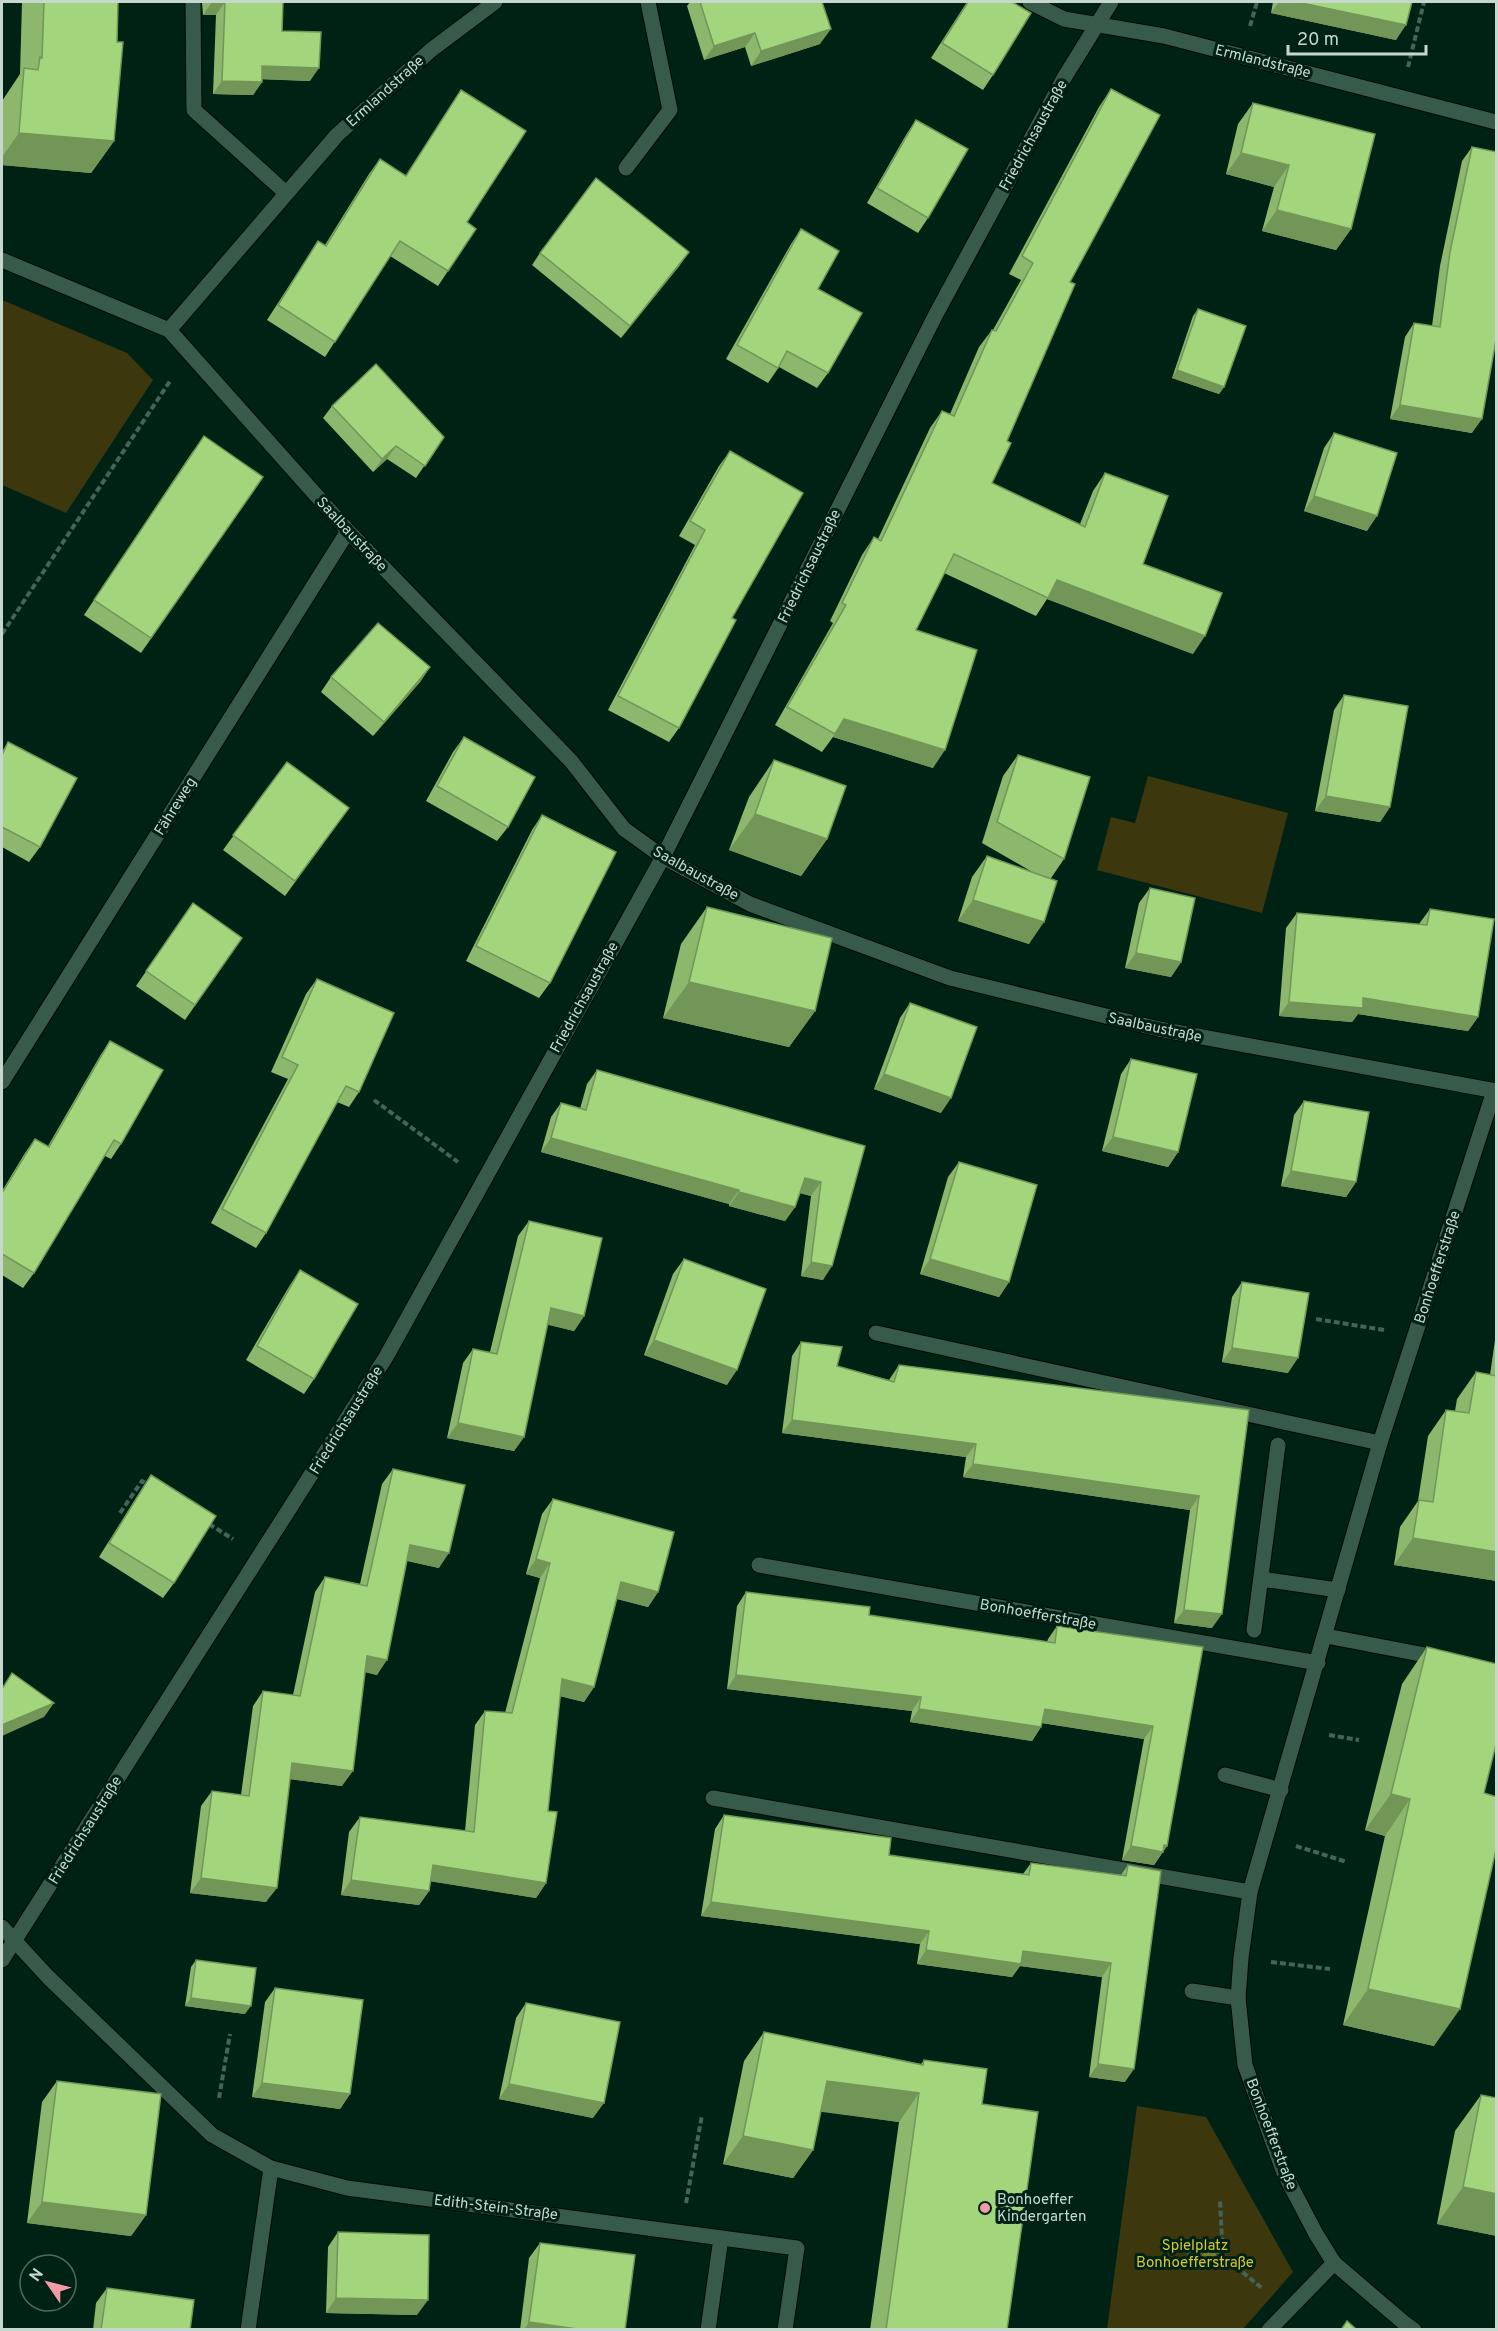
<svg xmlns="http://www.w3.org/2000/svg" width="1498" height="2331" font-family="Overpass,sans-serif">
<rect width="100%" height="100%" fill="#002215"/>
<g fill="#3d370e">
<path d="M2 300 127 353 153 380 66 513 2 485Z"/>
<path d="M1148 776 1288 813 1262 913 1097 870 1111 817 1135 823Z"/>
<path d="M1137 2106 1206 2117 1293 2272 1243 2329H1107Z"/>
</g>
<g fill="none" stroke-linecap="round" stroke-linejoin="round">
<defs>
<g id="lane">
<path d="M193 2 194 110 286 193"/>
<path d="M626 168 670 110 648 2"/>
<path d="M876 1333 1380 1443"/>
<path d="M759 1565 1318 1663"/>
<path d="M1261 1579 1338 1590"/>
<path d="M1254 1630 1278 1445"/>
<path d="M1326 1636 1441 1658"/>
<path d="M1225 1775 1281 1790"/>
<path d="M713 1798 1250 1892"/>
<path d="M1192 1991 1238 1998"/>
<path d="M1269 2330 1334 2263"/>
</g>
<g id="street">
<path d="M1030 2 1064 19 1164 36 1496 122"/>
<path d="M2 260 169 330 348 531 571 761 624 829 663 857 750 904 950 978 1159 1029 1496 1091"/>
<path d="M169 330 337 135 431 50 495 2"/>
<path d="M2 1082 348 531"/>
<path d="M2 1927 48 1977 212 2135 271 2168 347 2188 797 2248 785 2330"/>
<path d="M2 1960 386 1357 663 857 936 314 1064 78 1111 2"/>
<path d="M248 2330 271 2168"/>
<path d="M708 2330 721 2238"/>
<path d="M1414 2330 1403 2322 1334 2263 1316 2234 1284 2173 1245 2065 1238 1998 1241 1958 1250 1892 1380 1443 1494 1091"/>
</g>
</defs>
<use href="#lane" stroke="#000a03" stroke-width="17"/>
<use href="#street" stroke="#000a03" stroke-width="17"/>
<g stroke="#466357" stroke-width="4" stroke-dasharray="6 3" stroke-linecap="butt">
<path d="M1250 26 1257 2"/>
<path d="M1408 67 1424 2"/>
<path d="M2 634 170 381"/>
<path d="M374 1100 458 1162"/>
<path d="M1316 1319 1384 1330"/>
<path d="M120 1513 142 1481 149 1485"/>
<path d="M209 1524 233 1539"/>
<path d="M1329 1735 1359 1740"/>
<path d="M1296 1846 1347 1862"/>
<path d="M1271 1962 1330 1969"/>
<path d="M219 2098 230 2034"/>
<path d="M686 2203 702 2115"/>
<path d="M1218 2252 1222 2240 1220 2201"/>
<path d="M1187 2253 1218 2252 1263 2289"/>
</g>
<use href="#lane" stroke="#385a4a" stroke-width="15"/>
<use href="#street" stroke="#385a4a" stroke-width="15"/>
</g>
<circle fill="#777d26" cx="1209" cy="2260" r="9"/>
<g fill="#8cb76c">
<path d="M22 2H118L114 141 91 173 2 165V101L20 74Z"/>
<path d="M202 2H283L282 31 310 81 262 79V82L253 95 213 94 216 15H203Z"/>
<path d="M690 2H822L820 44 751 66 745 47 704 60 687 6Z"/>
<path d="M967 2H1012L993 75 983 90 931 58Z"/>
<path d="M1273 2H1412L1396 40 1271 13Z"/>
<path d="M1111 89 1070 282 1007 441 992 483 1080 524 1093 491 1105 473 1143 564 1193 654 1047 599 1036 616 944 573 916 630 933 768 833 737 822 752 775 725 833 623 830 621 862 555 874 537 878 539 930 428 942 411 950 414 979 347 992 330H993L1021 280 1009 274 1099 107Z"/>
<path d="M461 90 467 222 448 271 438 286 390 256 325 357 267 320 318 241 325 245 369 174 380 159 406 176Z"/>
<path d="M1253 103 1351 229 1336 250 1262 231 1274 187 1226 174 1238 124Z"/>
<path d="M916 120 928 218 918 233 867 203 906 135Z"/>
<path d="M1472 147V433L1390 419 1405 337 1414 323 1432 326 1440 266 1462 161Z"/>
<path d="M801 229 818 289 828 373 817 388 779 367 768 383 726 359 791 244Z"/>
<path d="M540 253 680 265 621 338 532 265Z"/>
<path d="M1198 309 1224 387 1219 394 1172 378 1193 316Z"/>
<path d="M332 406 444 437 416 478 387 459 373 472 323 418Z"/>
<path d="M1334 433 1367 531 1304 511 1324 448Z"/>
<path d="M193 451 263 477 141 653 84 615Z"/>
<path d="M730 451 732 618 679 728 669 742 608 710 695 545 679 536 719 466Z"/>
<path d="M430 667 420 682 373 736 321 692 331 677Z"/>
<path d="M1344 695 1390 807 1380 822 1315 811 1334 710Z"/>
<path d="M464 737 508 827 497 841 426 801 453 752Z"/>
<path d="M8 742 40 847 29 862 2 847V752Z"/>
<path d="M1018 755 1064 859 1051 878 1029 944 958 921 972 877 987 856 1034 873 982 843 1003 776Z"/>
<path d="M774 760 827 839 801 876 729 850 749 797Z"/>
<path d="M287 762 349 808 285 896 223 850Z"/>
<path d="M542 815 550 983 539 998 466 961 532 830Z"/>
<path d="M1150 888 1181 962 1171 977 1125 968 1139 903Z"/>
<path d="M193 903 242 938 185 1020 136 986Z"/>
<path d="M707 907 815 1011 789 1047 663 1018 681 944Z"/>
<path d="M1430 909 1478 1017 1468 1031 1358 1014 1352 1022 1279 1016 1286 928 1297 913 1419 924Z"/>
<path d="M317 979 359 1092 349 1107 337 1102 266 1233 256 1248 211 1223 288 1079 271 1072 306 994Z"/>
<path d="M910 1003 941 1113 874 1089 900 1018Z"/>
<path d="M110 1041 121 1144 111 1159 105 1156 34 1273 23 1288 2 1275V1191L25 1153 35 1139 48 1146 100 1056Z"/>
<path d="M1131 1059 1178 1152 1168 1167 1102 1151 1121 1074Z"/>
<path d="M597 1070 865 1146 823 1280 801 1276 811 1196 800 1193 795 1207 785 1221 729 1206V1204L541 1152 551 1117 561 1103 580 1109 587 1084Z"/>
<path d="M1304 1101 1356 1182 1346 1197 1281 1186 1294 1115Z"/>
<path d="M959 1162 1009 1282 999 1297 920 1274 948 1177Z"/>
<path d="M529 1221 584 1316 574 1331 547 1324 524 1437 514 1451 447 1438 463 1363 473 1349 490 1352 518 1236Z"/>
<path d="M684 1259 727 1385 644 1355 673 1274Z"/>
<path d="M300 1270 314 1379 304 1394 246 1360 290 1285Z"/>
<path d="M1242 1282 1288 1373 1222 1362 1232 1297Z"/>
<path d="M1497 1326V1581L1394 1565 1400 1527 1418 1501 1428 1436 1446 1410 1455 1411 1457 1399 1476 1372 1490 1375Z"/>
<path d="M801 1342 837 1366 889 1380 899 1365 1249 1410 1212 1628 1174 1623 1190 1510 963 1477 966 1457 782 1433 792 1356Z"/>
<path d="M393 1469 439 1568 407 1561 377 1675 365 1672 342 1786 290 1779 266 1902 190 1893 201 1806 212 1791 241 1795 253 1706 263 1691 293 1695 315 1592 325 1577 360 1584 382 1484Z"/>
<path d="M151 1475 174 1583 163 1598 99 1557 141 1490Z"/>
<path d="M553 1499 658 1592 648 1607 617 1599 594 1687 584 1702 560 1696 548 1811 546 1883 536 1898 430 1881 429 1891 419 1905 341 1895 349 1832 360 1817 465 1831 475 1725 485 1711 505 1713 540 1578 526 1574 542 1514Z"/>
<path d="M746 1592 869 1615 1047 1642 1048 1639 1057 1626 1203 1647 1167 1846 1154 1865 1122 1860 1144 1739 1042 1723 1041 1727 1032 1741 910 1722 912 1711 727 1689 737 1606Z"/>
<path d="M1427 1647 1434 2046 1343 2025 1385 1836 1365 1830 1402 1684Z"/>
<path d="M724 1815 889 1855 1023 1874 1031 1863 1121 1875 1128 1865 1125 2082 1089 2077 1102 1977 1020 1966 1012 1977 917 1964 920 1944 701 1916 715 1829Z"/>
<path d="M196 1960 245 2014 185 2006 191 1967Z"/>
<path d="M275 1988 350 2094 340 2109 252 2097 265 2002Z"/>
<path d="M526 2003 593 2118 499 2099 516 2018Z"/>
<path d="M764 2032 921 2064 924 2060 982 2104 1007 2330H870L899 2122 821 2111 813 2150 793 2178 723 2164 744 2061Z"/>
<path d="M57 2081 146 2215 131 2236 27 2223 42 2102Z"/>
<path d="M1481 2095 1497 2098V2236L1437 2224 1455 2131Z"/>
<path d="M338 2232 417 2315 326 2313 328 2247Z"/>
<path d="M540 2243 625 2330H520L529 2258Z"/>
<path d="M107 2288 190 2330H93L96 2303Z"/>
</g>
<g fill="#729558">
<path d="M212 2H225L216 15H203Z"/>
<path d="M1279 2H1297L1406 25 1396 40 1271 13Z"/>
<path d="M831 29 820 44 751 66 761 51Z"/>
<path d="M755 33 745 47 704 60 714 46Z"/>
<path d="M262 66 319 68 310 81 253 79Z"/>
<path d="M222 81 262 82 253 95 213 94Z"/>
<path d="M19 133 114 141 91 173 2 165V157Z"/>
<path d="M1241 153 1289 165 1274 187 1226 174Z"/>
<path d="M1277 210 1351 229 1336 250 1262 231Z"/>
<path d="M689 252 680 265 621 338 630 326Z"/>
<path d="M1177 370 1224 387 1219 394 1172 378Z"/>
<path d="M1400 405 1482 419 1472 433 1390 419Z"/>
<path d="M396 446 387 459 373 472 382 459Z"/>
<path d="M1314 496 1377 516 1367 531 1304 511Z"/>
<path d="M1057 580 1205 636 1193 654 1047 599Z"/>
<path d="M430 667 420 682 373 736 384 722Z"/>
<path d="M844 719 945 750 933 768 833 737Z"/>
<path d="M1326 796 1390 807 1380 822 1315 811Z"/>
<path d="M755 814 827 839 801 876 729 850Z"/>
<path d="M973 900 1044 922 1029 944 958 921Z"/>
<path d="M1136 953 1181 962 1171 977 1125 968Z"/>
<path d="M689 982 815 1011 789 1047 663 1018Z"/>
<path d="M1363 998 1478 1017 1468 1031 1358 1014 1352 1022 1279 1016 1289 1002Z"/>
<path d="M884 1074 951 1098 941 1113 874 1089Z"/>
<path d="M1113 1137 1178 1152 1168 1167 1102 1151Z"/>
<path d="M551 1138 739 1190 729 1204 541 1152Z"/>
<path d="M1291 1171 1356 1182 1346 1197 1281 1186Z"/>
<path d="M805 1178 821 1182 811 1196 795 1192Z"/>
<path d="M739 1192 795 1207 785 1221 729 1206Z"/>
<path d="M930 1259 1009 1282 999 1297 920 1274Z"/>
<path d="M811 1262 832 1266 823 1280 801 1276Z"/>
<path d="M551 1308 584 1316 574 1331 540 1323Z"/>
<path d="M654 1340 737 1370 727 1385 644 1355Z"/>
<path d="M1232 1348 1298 1358 1288 1373 1222 1362Z"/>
<path d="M792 1420 976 1444 966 1457 782 1433Z"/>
<path d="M458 1423 524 1437 514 1451 447 1438Z"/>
<path d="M973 1464 1199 1496 1190 1510 963 1477Z"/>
<path d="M1413 1538 1497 1552V1581L1394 1565Z"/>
<path d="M410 1545 449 1553 439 1568 400 1559Z"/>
<path d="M536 1559 550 1563 540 1578 526 1574Z"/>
<path d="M621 1582 658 1592 648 1607 610 1597Z"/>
<path d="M1184 1610 1222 1614 1212 1628 1174 1623Z"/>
<path d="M367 1656 387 1660 377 1675 357 1670Z"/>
<path d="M736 1675 921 1697 912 1711 727 1689Z"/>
<path d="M562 1679 594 1687 584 1702 551 1694Z"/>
<path d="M54 1703 44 1717 2 1736V1725Z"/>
<path d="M919 1709 1041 1727 1032 1741 910 1722Z"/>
<path d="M1045 1709 1153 1726 1144 1739 1035 1722Z"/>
<path d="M292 1763 353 1771 342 1786 281 1778Z"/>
<path d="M1391 1794 1410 1799 1385 1836 1365 1830Z"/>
<path d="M1164 1845 1167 1846 1154 1865 1122 1860 1131 1846Z"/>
<path d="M433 1865 546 1883 536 1898 422 1880Z"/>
<path d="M201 1878 277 1888 266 1902 190 1893Z"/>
<path d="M351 1880 429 1891 419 1905 341 1895Z"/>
<path d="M711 1902 929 1931 920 1944 701 1916Z"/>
<path d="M926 1950 1023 1951 1111 1963 1102 1977 1020 1966 1012 1977 917 1964Z"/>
<path d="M1368 1989 1460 2009 1434 2046 1343 2025Z"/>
<path d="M191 1998 251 2006 245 2014 185 2006Z"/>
<path d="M1098 2064 1134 2069 1125 2082 1089 2077Z"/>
<path d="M827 2081 919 2093 899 2122 807 2110Z"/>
<path d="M262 2083 350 2094 340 2109 252 2097Z"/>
<path d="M509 2084 604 2103 593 2118 499 2099Z"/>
<path d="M743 2136 813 2150 793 2178 723 2164Z"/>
<path d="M1463 2187 1497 2194V2236L1437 2224Z"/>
<path d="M42 2202 146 2215 131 2236 27 2223Z"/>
<path d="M336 2298 428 2300 417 2315 326 2313Z"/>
<path d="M529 2322 584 2330H524Z"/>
</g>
<g fill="#a3d57d" stroke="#729558" stroke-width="1.5">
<path d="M44 2H118L117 42H123L114 141 19 133 24 68 38 70 40 57 42 58Z"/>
<path d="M212 2H283L282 31 321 32 319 68 262 66V82L222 81 225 2Z"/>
<path d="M700 2H822L831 29 761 51 755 33 714 46Z"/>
<path d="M968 2H1012L1031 13 993 75 942 43Z"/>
<path d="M1297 2H1412L1406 25Z"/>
<path d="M1111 89 1160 115 1070 282 1075 284 1007 441 1011 443 992 483 1085 527 1105 473 1168 496 1143 564 1222 593 1205 636 1057 580 1048 598 954 554 916 630 977 650 945 750 844 719 835 734 787 707 846 605 842 603 874 537 881 541 942 411 954 416 992 330 996 331 1033 263 1022 256Z"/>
<path d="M461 90 526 131 467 222 476 229 448 271 400 241 335 342 278 305 318 241 326 246 380 159 406 176Z"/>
<path d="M1253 103 1375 134 1351 229 1277 210 1289 165 1241 153Z"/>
<path d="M916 120 968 149 928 218 877 188Z"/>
<path d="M1472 147 1497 152V334L1482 419 1400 405 1414 323 1440 327 1450 252Z"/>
<path d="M596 178 689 252 630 326 540 253Z"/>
<path d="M801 229 839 251 818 289 862 313 828 373 787 351 778 368 737 345Z"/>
<path d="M1198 309 1246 326 1224 387 1177 370Z"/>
<path d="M376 364 444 437 425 466 396 446 382 459 332 406Z"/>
<path d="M1334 433 1397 453 1377 516 1314 496Z"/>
<path d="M204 436 263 477 151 638 94 600Z"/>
<path d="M730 451 803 493 732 618 736 620 679 728 618 696 705 530 690 521Z"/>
<path d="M378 623 430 667 384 722 331 677Z"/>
<path d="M1344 695 1408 706 1390 807 1326 796Z"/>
<path d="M464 737 535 777 508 827 437 786Z"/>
<path d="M8 742 77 778 40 847 2 827V755Z"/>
<path d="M1018 755 1090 777 1064 859 997 822Z"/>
<path d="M774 760 846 786 827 839 755 814Z"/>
<path d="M287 762 349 808 295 881 233 835Z"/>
<path d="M542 815 616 852 550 983 476 946Z"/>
<path d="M987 856 1057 881 1044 922 973 900Z"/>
<path d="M1150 888 1195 898 1181 962 1136 953Z"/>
<path d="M193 903 242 938 195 1005 146 971Z"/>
<path d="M707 907 832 938 815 1011 689 982Z"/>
<path d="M1430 909 1494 919 1478 1017 1363 998V1008L1289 1002 1297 913 1427 925Z"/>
<path d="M317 979 394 1013 359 1092 346 1086 266 1233 222 1209 298 1065 282 1057Z"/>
<path d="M910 1003 977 1027 951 1098 884 1074Z"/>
<path d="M110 1041 163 1070 121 1144 114 1140 34 1273 2 1254V1193L35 1139 49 1147Z"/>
<path d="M1131 1059 1197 1074 1178 1152 1113 1137Z"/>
<path d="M597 1070 865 1146 832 1266 811 1262 821 1182 805 1178 795 1207 739 1192V1190L551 1138 561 1103 586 1110Z"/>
<path d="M1304 1101 1369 1112 1356 1182 1291 1171Z"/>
<path d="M959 1162 1037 1185 1009 1282 930 1259Z"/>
<path d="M529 1221 602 1238 584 1316 551 1308 524 1437 458 1423 473 1349 497 1354Z"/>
<path d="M684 1259 766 1289 737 1370 654 1340Z"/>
<path d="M300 1270 358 1304 314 1379 257 1346Z"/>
<path d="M1242 1282 1309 1293 1298 1358 1232 1348Z"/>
<path d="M801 1342 842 1347 837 1366 894 1382 899 1365 1249 1410 1222 1614 1184 1610 1199 1496 973 1464 976 1444 792 1420Z"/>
<path d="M1476 1372 1497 1376V1552L1413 1538 1419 1500 1433 1502 1446 1410 1469 1413Z"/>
<path d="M393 1469 465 1485 449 1553 410 1545 387 1660 367 1656 353 1771 292 1763 277 1888 201 1878 212 1791 249 1796 263 1691 300 1696 325 1577 367 1586Z"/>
<path d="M151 1475 216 1516 174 1583 109 1543Z"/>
<path d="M553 1499 674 1532 658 1592 621 1582 594 1687 562 1679 548 1811 557 1812 546 1883 433 1865 429 1891 351 1880 360 1817 474 1832 485 1711 512 1713 550 1563 536 1559Z"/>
<path d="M746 1592 870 1607 869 1615 1055 1643 1057 1626 1203 1647 1167 1846 1164 1845 1163 1852 1131 1846 1153 1726 1045 1709 1041 1727 919 1709 921 1697 736 1675Z"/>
<path d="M1427 1647 1497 1664V1740L1484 1793 1497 1797V1845L1460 2009 1368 1989 1410 1799 1391 1794Z"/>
<path d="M12 1673 54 1703 2 1725V1689Z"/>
<path d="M724 1815 891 1838 889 1855 1029 1875 1031 1863 1126 1876 1128 1865 1161 1871 1134 2069 1098 2064 1111 1963 1023 1951 1021 1964 926 1950 929 1931 711 1902Z"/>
<path d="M196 1960 256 1968 251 2006 191 1998Z"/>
<path d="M275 1988 363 2000 350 2094 262 2083Z"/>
<path d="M526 2003 620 2022 604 2103 509 2084Z"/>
<path d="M764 2032 923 2065 924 2060 987 2069 982 2104 1038 2112 1007 2330H886L919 2093 827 2081 813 2150 743 2136Z"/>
<path d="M57 2081 161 2094 146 2215 42 2202Z"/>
<path d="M1481 2095 1497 2098V2194L1463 2187Z"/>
<path d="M338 2232 429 2235 428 2300 336 2298Z"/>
<path d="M540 2243 635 2255 625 2330H584L529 2322Z"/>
<path d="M107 2288 194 2300 190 2330H101Z"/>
<path d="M1347 2321 1357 2330H1341Z"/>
</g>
<circle fill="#f39aa7" stroke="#002215" stroke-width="2" cx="985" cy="2208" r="6"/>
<g text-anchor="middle" stroke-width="6" stroke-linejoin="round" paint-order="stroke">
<g font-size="15" fill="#c5d8ce" stroke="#002215">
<text transform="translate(1263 61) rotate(14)" y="5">Ermlandstraße</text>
<text transform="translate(385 91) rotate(-42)" y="5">Ermlandstraße</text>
<text transform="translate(1033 135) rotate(-61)" y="5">Friedrichsaustraße</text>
<text transform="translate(352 534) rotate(47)" y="5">Saalbaustraße</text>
<text transform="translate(809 566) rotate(-64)" y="5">Friedrichsaustraße</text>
<text transform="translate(175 806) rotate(-58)" y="5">Fähreweg</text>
<text transform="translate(696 873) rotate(29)" y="5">Saalbaustraße</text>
<text transform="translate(584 997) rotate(-61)" y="5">Friedrichsaustraße</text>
<text transform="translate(1155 1027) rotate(12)" y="5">Saalbaustraße</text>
<text transform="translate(1437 1267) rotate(-72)" y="5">Bonhoefferstraße</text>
<text transform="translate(346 1420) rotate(-58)" y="5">Friedrichsaustraße</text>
<text transform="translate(1038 1614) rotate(10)" y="5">Bonhoefferstraße</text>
<text transform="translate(85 1830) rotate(-58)" y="5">Friedrichsaustraße</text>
<text transform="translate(1272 2134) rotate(69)" y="5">Bonhoefferstraße</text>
<text transform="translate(496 2207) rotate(7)" y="5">Edith-Stein-Straße</text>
</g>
<g font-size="15" fill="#c5d8ce" stroke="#002215" text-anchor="start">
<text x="997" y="2204">Bonhoeffer<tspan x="997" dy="17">Kindergarten</tspan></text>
</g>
<g font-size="15" fill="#d8c733" stroke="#002215">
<text x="1195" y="2250">Spielplatz<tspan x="1195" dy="17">Bonhoefferstraße</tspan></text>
</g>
</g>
<rect width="1498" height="2331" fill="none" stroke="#c5d8ce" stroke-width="6"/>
<g transform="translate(48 2283) rotate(305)"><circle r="28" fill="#002215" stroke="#4f6b5f" stroke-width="1.5"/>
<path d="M0-4.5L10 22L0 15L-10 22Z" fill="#f39aa7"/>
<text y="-9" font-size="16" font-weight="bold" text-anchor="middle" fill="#c5d8ce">N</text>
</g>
<path d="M1288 45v9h138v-9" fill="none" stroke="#c5d8ce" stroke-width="3"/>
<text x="1297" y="45" font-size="18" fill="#c5d8ce" stroke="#002215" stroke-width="4.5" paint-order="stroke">20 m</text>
</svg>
